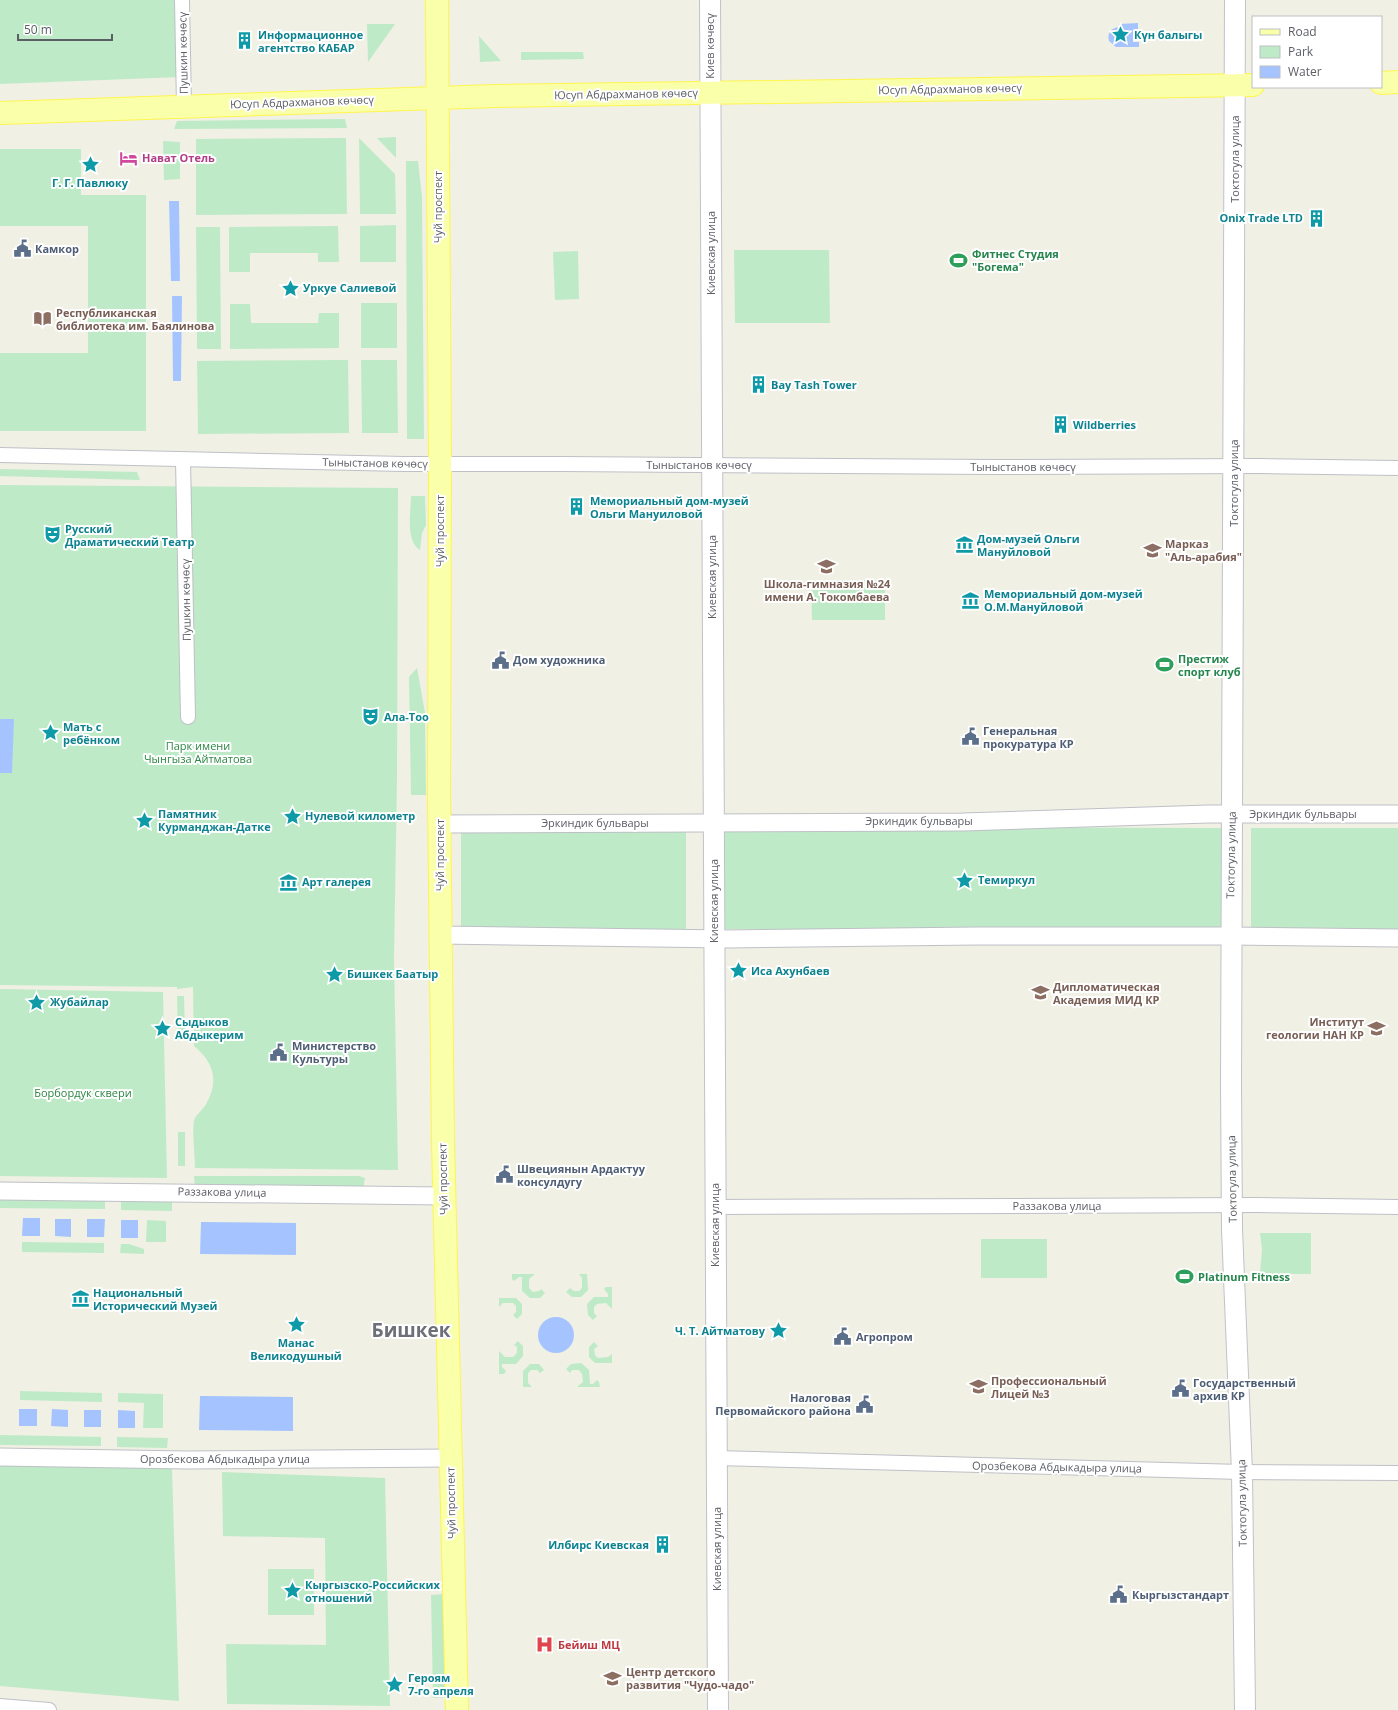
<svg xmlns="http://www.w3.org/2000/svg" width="1398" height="1710" font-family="'Open Sans',sans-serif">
<rect width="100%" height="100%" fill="#f0f0e4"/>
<g fill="#beeac8">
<path d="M0 0H179L180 77 0 84Z"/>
<path d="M367 24H395L368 62Z"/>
<path d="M479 36 501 61 480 62Z"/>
<path d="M521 52H583L584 59 521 60Z"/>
<path d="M345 119 347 128 174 129 177 121Z"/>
<path d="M396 137V158L377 138Z"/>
<path d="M346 138 347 214 196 215V139Z"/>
<path d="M359 138 395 174 396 214H360Z"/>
<path d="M163 141 180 142V179L164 180Z"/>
<path d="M0 149H81V195H146V431H0V353H88V226H0Z"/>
<path d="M406 161H418L422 197 424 439H407Z"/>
<path d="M396 225V262H360V226Z"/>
<path d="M338 226 339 262H318V253H250V272H229V227Z"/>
<path d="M196 227H220L221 349H197Z"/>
<path d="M734 250H829L830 323H735Z"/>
<path d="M578 251 579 299 555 300 553 252Z"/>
<rect x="361" y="303" width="36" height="45"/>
<path d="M230 304H250L251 323H318L319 313H339V348L230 349Z"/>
<path d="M348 360 349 433 198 434 197 361Z"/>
<path d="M361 360H397L398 433H362Z"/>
<path d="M0 469 137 472 140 480 0 476Z"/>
<path d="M0 485 398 488 397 779 394 959 398 1170 195 1168C195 1158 192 1129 194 1121 195 1116 202 1110 205 1106 219 1083 215 1063 194 1046L193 987 177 989V987L0 985Z"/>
<path d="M411 496H425L426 525 422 533 420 550C405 541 411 511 411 496Z"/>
<path d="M811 580H885V620H812Z"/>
<path d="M417 668 425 713 426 795H411L409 677Z"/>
<rect x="461" y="827" width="225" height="102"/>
<path d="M717 827 1222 828 1221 930 717 929Z"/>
<rect x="1251" y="828" width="147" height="102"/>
<path d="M0 989 163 992 167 1178 0 1176Z"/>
<path d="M177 996H184L185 1035H178Z"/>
<rect x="178" y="1132" width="7" height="34"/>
<path d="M194 1176H359L365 1178 363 1188H195Z"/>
<path d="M0 1199 105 1201V1209L0 1208Z"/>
<path d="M121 1201 172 1202V1211L121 1210Z"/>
<path d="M147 1220 166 1221V1242H146Z"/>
<path d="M1260 1233H1311V1274H1260L1262 1249Z"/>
<rect x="981" y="1239" width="66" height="39"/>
<path d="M22 1242 104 1243V1253L22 1252Z"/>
<path d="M121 1244H129L144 1249V1254L120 1253Z"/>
<path d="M512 1274H535L529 1279V1288L533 1292 539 1291 541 1289 545 1293 540 1298H530L522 1291V1277H519L514 1281 512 1279Z"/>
<path d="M579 1274H587L588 1290 581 1297H572L566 1292 570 1288 574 1291H579L582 1288V1278Z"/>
<path d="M606 1287H612V1309L606 1303 597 1304 594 1307V1313L597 1316 593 1320 588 1315 587 1304 594 1297H608V1294L604 1289Z"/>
<path d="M499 1298H516L522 1304V1314L517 1319 513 1315 516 1312V1306L513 1303H503L499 1307Z"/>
<path d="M518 1341 523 1346V1356L516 1364H502V1367L506 1371 504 1374H499V1351L505 1357H513L517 1353V1347L514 1345Z"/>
<path d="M594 1342 598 1346 594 1349 595 1355 598 1358 608 1357 612 1354V1363H595L589 1357V1347Z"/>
<path d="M581 1363 589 1370 590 1384H593L597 1380 599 1382 600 1387H577L583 1382 582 1374 579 1370H572L570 1373 566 1369 571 1364Z"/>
<path d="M530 1364H539L544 1370 540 1373 537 1370H531L528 1373V1383L532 1387H523V1371Z"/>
<path d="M20 1391 102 1393V1402L20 1400Z"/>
<path d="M118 1393 163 1394V1428H143L144 1403 118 1402Z"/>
<path d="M0 1435 101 1437V1446L0 1445Z"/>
<path d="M117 1437 168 1438 167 1448 117 1447Z"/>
<path d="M0 1465 172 1468 179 1701 0 1686Z"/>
<path d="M222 1472 385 1478 390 1706 227 1704 226 1644 326 1645 325 1538 223 1536Z"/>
<rect x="268" y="1569" width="46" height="46"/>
<path d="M446 1594 449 1697 433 1698 431 1595Z"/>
</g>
<g fill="#a5c4ff">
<path d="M1138 23V29L1133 30V42H1139V47H1116L1109 41C1107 33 1111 28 1119 27V24Z"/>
<path d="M169 201H179L180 281H171Z"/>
<path d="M172 296H182L181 381H173Z"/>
<path d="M0 719H14L12 773H0Z"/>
<path d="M23 1218H40V1236H22Z"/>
<path d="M55 1219H71V1237L55 1236Z"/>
<path d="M87 1219H105L104 1237H87Z"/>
<rect x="121" y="1220" width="17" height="18"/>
<path d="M201 1222 296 1223V1255L200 1254Z"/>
<circle cx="556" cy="1335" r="18"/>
<path d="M200 1396 293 1397V1431L199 1430Z"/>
<rect x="19" y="1409" width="18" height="17"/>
<path d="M52 1409 68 1410V1427L51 1426Z"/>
<rect x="84" y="1410" width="17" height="17"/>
<path d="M118 1410 135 1411V1428H118Z"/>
</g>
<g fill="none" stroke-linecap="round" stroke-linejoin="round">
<defs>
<g id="minor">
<path d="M182 0 184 106"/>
<path d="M0 455 404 464H562L993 467 1260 466 1398 468"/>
<path d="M183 460 188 717"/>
<path d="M715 1207 1257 1205 1398 1207"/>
<path d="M716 1458 1242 1472 1398 1473"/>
<path d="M0 1706 49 1710"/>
</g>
<g id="tertiary">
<path d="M440 824 963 822 1208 814H1398"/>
<path d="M440 935 728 939 977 936H1230L1398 938"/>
<path d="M0 1191 443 1196"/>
<path d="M0 1457 187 1460 450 1458"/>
</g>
<g id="secondary">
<path d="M710 0 718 1710"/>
<path d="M1235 0 1231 1084 1232 1229 1242 1472 1245 1710"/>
</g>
<g id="primary">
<path d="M437 0 440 464 439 795 443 1142 457 1710"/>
<path d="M1381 83 1398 82"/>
<path d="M0 113 495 96 1253 85"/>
</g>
</defs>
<use href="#minor" stroke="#bec0c6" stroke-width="16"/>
<use href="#tertiary" stroke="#bec0c6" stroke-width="19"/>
<use href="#secondary" stroke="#c1c2cb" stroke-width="22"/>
<use href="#primary" stroke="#fff54e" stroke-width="24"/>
<use href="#minor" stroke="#fff" stroke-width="14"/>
<use href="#tertiary" stroke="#fff" stroke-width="17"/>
<use href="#secondary" stroke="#fff" stroke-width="20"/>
<use href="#primary" stroke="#faffaa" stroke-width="22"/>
</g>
<defs>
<symbol id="sight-bare" viewBox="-9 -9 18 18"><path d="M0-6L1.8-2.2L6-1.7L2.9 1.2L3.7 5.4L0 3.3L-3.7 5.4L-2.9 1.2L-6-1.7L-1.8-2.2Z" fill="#0f9aa8" stroke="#fff" stroke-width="2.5" paint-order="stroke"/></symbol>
<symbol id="building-bare" viewBox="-9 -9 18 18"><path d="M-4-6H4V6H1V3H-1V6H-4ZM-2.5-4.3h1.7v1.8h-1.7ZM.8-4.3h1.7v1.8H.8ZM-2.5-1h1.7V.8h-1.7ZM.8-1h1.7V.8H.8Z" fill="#0f9aa8" stroke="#fff" stroke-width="2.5" paint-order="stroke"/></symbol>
<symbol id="hotel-bare" viewBox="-9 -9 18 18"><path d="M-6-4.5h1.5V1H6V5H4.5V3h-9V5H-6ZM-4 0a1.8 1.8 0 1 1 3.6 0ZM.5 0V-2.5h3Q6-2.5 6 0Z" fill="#d1479c" stroke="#fff" stroke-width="2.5" paint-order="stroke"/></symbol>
<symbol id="civic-bare" viewBox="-9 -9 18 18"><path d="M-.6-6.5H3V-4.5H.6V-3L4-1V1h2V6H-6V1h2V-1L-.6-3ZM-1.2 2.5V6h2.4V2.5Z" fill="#5c6f8a" stroke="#fff" stroke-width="2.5" paint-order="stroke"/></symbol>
<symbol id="stadium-bare" viewBox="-9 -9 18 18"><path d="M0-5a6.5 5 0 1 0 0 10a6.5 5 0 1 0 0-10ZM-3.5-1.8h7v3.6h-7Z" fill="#2e9e5b" stroke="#fff" stroke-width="2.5" paint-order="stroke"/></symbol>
<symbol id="library-bare" viewBox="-9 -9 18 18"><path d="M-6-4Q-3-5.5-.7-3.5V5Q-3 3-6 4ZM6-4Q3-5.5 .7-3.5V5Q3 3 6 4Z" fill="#8d6e63" stroke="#fff" stroke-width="2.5" paint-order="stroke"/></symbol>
<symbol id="theatre-bare" viewBox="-9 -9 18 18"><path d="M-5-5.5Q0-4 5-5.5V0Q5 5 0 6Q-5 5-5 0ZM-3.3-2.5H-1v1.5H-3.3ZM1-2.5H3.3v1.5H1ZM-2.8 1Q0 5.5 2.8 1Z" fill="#0f9aa8" stroke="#fff" stroke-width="2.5" paint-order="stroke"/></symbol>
<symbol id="museum-bare" viewBox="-9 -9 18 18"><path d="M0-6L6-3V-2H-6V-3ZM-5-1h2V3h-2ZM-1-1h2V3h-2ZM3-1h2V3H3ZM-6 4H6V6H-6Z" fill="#0f9aa8" stroke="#fff" stroke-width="2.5" paint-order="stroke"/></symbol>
<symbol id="university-bare" viewBox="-9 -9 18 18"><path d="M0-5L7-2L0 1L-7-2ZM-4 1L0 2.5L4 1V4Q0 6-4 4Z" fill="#8d6e63" stroke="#fff" stroke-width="2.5" paint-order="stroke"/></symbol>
<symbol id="school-bare" viewBox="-9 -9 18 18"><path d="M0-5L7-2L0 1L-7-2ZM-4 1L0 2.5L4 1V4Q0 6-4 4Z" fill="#8d6e63" stroke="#fff" stroke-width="2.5" paint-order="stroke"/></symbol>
<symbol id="hospital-bare" viewBox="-9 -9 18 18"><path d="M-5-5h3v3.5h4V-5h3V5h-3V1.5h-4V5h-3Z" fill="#e0444e" stroke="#fff" stroke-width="2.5" paint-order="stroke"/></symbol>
</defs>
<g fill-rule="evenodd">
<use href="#sight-bare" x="1108" y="22" width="25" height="25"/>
<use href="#building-bare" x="232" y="28" width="25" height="25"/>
<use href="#hotel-bare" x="116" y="146" width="25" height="25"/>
<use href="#sight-bare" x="78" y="152" width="25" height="25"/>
<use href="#building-bare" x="1304" y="206" width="25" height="25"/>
<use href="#civic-bare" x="10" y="236" width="25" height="25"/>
<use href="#stadium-bare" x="946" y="248" width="25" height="25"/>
<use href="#sight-bare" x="278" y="276" width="25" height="25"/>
<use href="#library-bare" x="30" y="306" width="25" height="25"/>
<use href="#building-bare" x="746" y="372" width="25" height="25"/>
<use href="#building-bare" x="1048" y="412" width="25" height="25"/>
<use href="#building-bare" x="564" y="494" width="25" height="25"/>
<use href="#theatre-bare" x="40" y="522" width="25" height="25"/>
<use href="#museum-bare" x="952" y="532" width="25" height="25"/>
<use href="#university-bare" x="1140" y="538" width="25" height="25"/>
<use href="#school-bare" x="814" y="554" width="25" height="25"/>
<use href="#museum-bare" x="958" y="588" width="25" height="25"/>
<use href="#civic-bare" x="488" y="648" width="25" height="25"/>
<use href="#stadium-bare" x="1152" y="652" width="25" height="25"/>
<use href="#theatre-bare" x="358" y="704" width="25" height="25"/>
<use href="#sight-bare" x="38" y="720" width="25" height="25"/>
<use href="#civic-bare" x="958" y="724" width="25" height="25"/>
<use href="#sight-bare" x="280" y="804" width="25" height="25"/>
<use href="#sight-bare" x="132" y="808" width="25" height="25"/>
<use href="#sight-bare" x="952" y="868" width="25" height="25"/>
<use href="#museum-bare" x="276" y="870" width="25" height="25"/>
<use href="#sight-bare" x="726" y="958" width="25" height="25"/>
<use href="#sight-bare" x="322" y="962" width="25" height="25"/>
<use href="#university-bare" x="1028" y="980" width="25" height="25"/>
<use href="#sight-bare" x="24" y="990" width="25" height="25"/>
<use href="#sight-bare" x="150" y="1016" width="25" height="25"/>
<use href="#university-bare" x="1364" y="1016" width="25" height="25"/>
<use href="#civic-bare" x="266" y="1040" width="25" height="25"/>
<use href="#civic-bare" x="492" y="1162" width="25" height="25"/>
<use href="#stadium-bare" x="1172" y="1264" width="25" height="25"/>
<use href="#museum-bare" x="68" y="1286" width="25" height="25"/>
<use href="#sight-bare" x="284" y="1312" width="25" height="25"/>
<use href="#sight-bare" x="766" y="1318" width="25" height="25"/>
<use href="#civic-bare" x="830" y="1324" width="25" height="25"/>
<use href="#university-bare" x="966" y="1374" width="25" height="25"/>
<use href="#civic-bare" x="1168" y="1376" width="25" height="25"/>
<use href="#civic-bare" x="852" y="1392" width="25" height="25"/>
<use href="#building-bare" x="650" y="1532" width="25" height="25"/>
<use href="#sight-bare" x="280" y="1578" width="25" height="25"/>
<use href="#civic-bare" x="1106" y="1582" width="25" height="25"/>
<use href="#hospital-bare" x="532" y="1632" width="25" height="25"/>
<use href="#school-bare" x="600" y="1666" width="25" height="25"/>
<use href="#sight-bare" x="382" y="1672" width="25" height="25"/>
</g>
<g text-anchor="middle" stroke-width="4" stroke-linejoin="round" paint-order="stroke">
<g font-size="11" font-weight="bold" fill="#0d838f" stroke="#fff" text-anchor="start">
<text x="258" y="39">Информационное<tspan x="258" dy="13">агентство КАБАР</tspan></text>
<text x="1134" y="39">Күн балыгы</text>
<text x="90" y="187" text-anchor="middle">Г. Г. Павлюку</text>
<text x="1303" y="222" text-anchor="end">Onix Trade LTD</text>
<text x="303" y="292">Уркуе Салиевой</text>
<text x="771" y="389">Bay Tash Tower</text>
<text x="1073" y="429">Wildberries</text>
<text x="590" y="505">Мемориальный дом-музей<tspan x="590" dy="13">Ольги Мануиловой</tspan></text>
<text x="65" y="533">Русский<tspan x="65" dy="13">Драматический Театр</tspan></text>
<text x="977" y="543">Дом-музей Ольги<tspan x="977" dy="13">Мануйловой</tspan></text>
<text x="984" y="598">Мемориальный дом-музей<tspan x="984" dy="13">О.М.Мануйловой</tspan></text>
<text x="384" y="721">Ала-Тоо</text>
<text x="63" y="731">Мать с<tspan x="63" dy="13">ребёнком</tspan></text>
<text x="158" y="818">Памятник<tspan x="158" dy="13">Курманджан-Датке</tspan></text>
<text x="305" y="820">Нулевой километр</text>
<text x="978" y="884">Темиркул</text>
<text x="302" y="886">Арт галерея</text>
<text x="751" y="975">Иса Ахунбаев</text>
<text x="347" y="978">Бишкек Баатыр</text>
<text x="50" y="1006">Жубайлар</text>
<text x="175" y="1026">Сыдыков<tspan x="175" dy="13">Абдыкерим</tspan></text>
<text x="93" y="1297">Национальный<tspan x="93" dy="13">Исторический Музей</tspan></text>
<text x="765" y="1335" text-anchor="end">Ч. Т. Айтматову</text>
<text x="296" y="1347" text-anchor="middle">Манас<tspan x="296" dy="13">Великодушный</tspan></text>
<text x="649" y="1549" text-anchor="end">Илбирс Киевская</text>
<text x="305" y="1589">Кыргызско-Российских<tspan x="305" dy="13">отношений</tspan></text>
<text x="408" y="1682">Героям<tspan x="408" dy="13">7-го апреля</tspan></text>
</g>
<g font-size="11" fill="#5c5e66" stroke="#fff">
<text transform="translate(710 46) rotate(-90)" y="4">Киев көчөсү</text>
<text transform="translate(183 53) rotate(-91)" y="4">Пушкин көчөсү</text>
<text transform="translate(950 89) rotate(-1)" y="4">Юсуп Абдрахманов көчөсү</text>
<text transform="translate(626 94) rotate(-1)" y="4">Юсуп Абдрахманов көчөсү</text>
<text transform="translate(302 102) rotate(-2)" y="4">Юсуп Абдрахманов көчөсү</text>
<text transform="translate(1235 159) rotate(-90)" y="4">Токтогула улица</text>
<text transform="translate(438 207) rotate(-90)" y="4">Чуй проспект</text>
<text transform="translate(711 253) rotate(-90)" y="4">Киевская улица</text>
<text transform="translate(375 463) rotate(1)" y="4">Тыныстанов көчөсү</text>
<text x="699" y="469">Тыныстанов көчөсү</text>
<text x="1023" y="471">Тыныстанов көчөсү</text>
<text transform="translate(1234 483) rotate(-90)" y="4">Токтогула улица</text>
<text transform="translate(440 531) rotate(-90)" y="4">Чуй проспект</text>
<text transform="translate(712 577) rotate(-90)" y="4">Киевская улица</text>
<text transform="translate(186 600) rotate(-91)" y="4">Пушкин көчөсү</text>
<text x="1303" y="818">Эркиндик бульвары</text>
<text x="919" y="825">Эркиндик бульвары</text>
<text x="595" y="827">Эркиндик бульвары</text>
<text transform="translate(440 855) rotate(-90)" y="4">Чуй проспект</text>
<text transform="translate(1231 855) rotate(-89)" y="4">Токтогула улица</text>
<text transform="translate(714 901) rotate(-90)" y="4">Киевская улица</text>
<text transform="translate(443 1179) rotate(-91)" y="4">Чуй проспект</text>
<text transform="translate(1232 1179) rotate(-91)" y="4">Токтогула улица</text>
<text transform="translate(222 1192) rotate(1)" y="4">Раззакова улица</text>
<text x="1057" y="1210">Раззакова улица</text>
<text transform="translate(715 1225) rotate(-90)" y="4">Киевская улица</text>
<text x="225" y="1463">Орозбекова Абдыкадыра улица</text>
<text transform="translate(1057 1467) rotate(1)" y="4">Орозбекова Абдыкадыра улица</text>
<text transform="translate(451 1503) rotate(-91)" y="4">Чуй проспект</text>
<text transform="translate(1242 1503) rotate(-91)" y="4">Токтогула улица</text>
<text transform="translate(717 1549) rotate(-90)" y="4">Киевская улица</text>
</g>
<g font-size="11" font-weight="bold" fill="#b23c85" stroke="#fff" text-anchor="start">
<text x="142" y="162">Нават Отель</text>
</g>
<g font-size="11" font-weight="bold" fill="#4e5e75" stroke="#fff" text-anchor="start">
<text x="35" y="253">Камкор</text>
<text x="513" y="664">Дом художника</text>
<text x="983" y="735">Генеральная<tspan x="983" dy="13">прокуратура КР</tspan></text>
<text x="292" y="1050">Министерство<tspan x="292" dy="13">Культуры</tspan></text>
<text x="517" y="1173">Швециянын Ардактуу<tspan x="517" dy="13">консулдугу</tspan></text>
<text x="856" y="1341">Агропром</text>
<text x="1193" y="1387">Государственный<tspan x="1193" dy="13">архив КР</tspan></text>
<text x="851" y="1402" text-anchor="end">Налоговая<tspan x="851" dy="13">Первомайского района</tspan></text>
<text x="1132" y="1599">Кыргызстандарт</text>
</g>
<g font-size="11" font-weight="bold" fill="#27864d" stroke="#fff" text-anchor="start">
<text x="972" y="258">Фитнес Студия<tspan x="972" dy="13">"Богема"</tspan></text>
<text x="1178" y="663">Престиж<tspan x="1178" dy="13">спорт клуб</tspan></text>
<text x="1198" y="1281">Platinum Fitness</text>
</g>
<g font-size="11" font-weight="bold" fill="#785e54" stroke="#fff" text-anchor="start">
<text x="56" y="317">Республиканская<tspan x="56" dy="13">библиотека им. Баялинова</tspan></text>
<text x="1165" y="548">Марказ<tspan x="1165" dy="13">"Аль-арабия"</tspan></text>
<text x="827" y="588" text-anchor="middle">Школа-гимназия №24<tspan x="827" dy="13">имени А. Токомбаева</tspan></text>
<text x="1053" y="991">Дипломатическая<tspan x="1053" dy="13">Академия МИД КР</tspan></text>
<text x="1364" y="1026" text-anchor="end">Институт<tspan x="1364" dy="13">геологии НАН КР</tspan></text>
<text x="991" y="1385">Профессиональный<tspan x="991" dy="13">Лицей №3</tspan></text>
<text x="626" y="1676">Центр детского<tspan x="626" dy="13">развития "Чудо-чадо"</tspan></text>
</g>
<g font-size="11" fill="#2c8644" stroke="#fff">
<text x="198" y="750">Парк имени<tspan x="198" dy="13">Чынгыза Айтматова</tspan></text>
<text x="83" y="1097">Борбордук сквери</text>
</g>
<g font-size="11" font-weight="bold" fill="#be3a42" stroke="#fff" text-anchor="start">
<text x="558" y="1649">Бейиш МЦ</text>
</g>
<g font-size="19" font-weight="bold" fill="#6d7078" stroke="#fff">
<text x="411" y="1337">Бишкек</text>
</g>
</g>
<rect x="1252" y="16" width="130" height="72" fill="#ffffff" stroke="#bebfc2"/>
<rect x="1260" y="29" width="20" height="6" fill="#faffaa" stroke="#bebfc2"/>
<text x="1288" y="36" font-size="12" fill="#5c5e66">Road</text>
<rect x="1260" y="46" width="20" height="12" fill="#beeac8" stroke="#bebfc2"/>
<text x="1288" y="56" font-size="12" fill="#5c5e66">Park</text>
<rect x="1260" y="66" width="20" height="12" fill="#a5c4ff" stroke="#bebfc2"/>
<text x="1288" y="76" font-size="12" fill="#5c5e66">Water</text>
<path d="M18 34v6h94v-6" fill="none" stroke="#5c5e66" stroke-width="2"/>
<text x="24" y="34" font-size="12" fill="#5c5e66" stroke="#ffffff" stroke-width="3" paint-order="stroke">50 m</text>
</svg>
